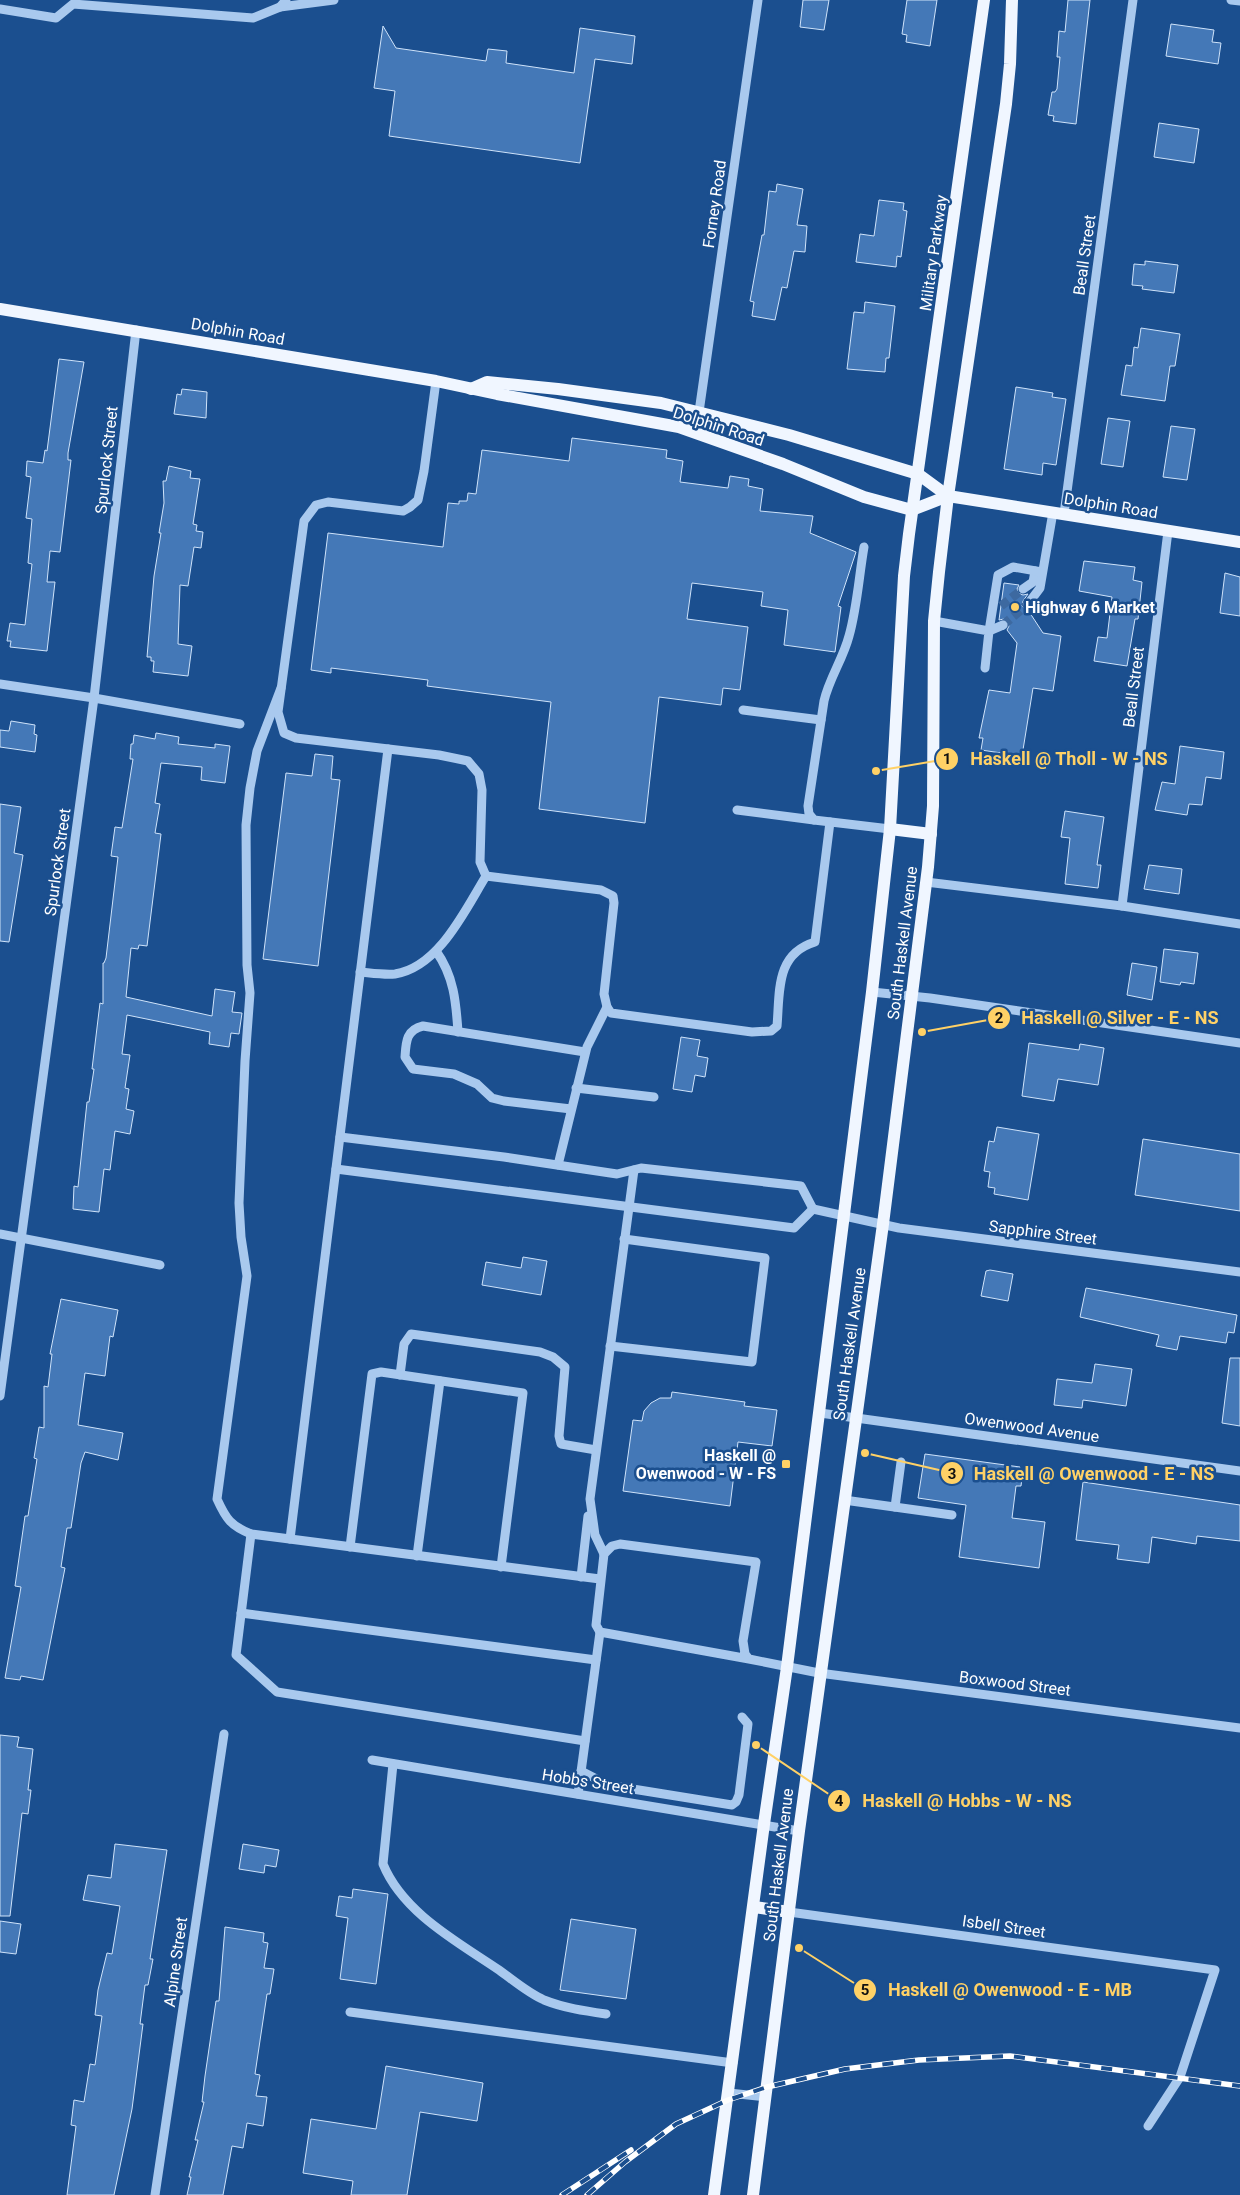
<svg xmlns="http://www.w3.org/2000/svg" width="1240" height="2195" font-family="Roboto,sans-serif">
<rect width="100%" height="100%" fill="#1b4f8f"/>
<g fill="#4478b7" stroke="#cfe3fa">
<path d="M803 0H829L824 30 800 27Z"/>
<path d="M907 0H937L930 46 906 42 907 35 902 34Z"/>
<path d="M1068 0H1090L1076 124 1053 121 1054 116 1048 115 1052 92H1055L1057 89 1060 57H1057L1059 31 1065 32Z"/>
<path d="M1171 24 1214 30 1212 42 1221 43 1218 64 1166 56Z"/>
<path d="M383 26 396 48 486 61 488 49 507 51 506 63 574 73 580 28 635 36 632 64 595 59 580 163 389 136 395 91 374 88Z"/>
<path d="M1159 123 1199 129 1194 163 1154 157Z"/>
<path d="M777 184 803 189 797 225 807 226 805 252 794 251 787 288 782 287 775 320 752 316 754 302 750 301 762 235H764L769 191 776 192Z"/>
<path d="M879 200 904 203 903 210 907 211 901 257 897 256 896 267 856 262 860 234 874 236Z"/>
<path d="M1145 261 1178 265 1174 293 1142 289 1143 286 1132 285 1134 264 1145 265Z"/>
<path d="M865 302 895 306 889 358H886L885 372 847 369 854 312 864 313Z"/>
<path d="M1141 328 1180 334 1175 366H1170L1165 401 1121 395 1126 365 1132 366 1134 347 1138 348Z"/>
<path d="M59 359 84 362 68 453V460H71L60 552 50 551 47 582H55L47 651 10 647 11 641H7L10 623 25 625 32 564 28 563 32 519 26 518 31 477 26 476 27 461 43 463 45 450 47 451Z"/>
<path d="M1016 387 1053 393 1052 397 1066 399 1056 465 1043 463 1042 475 1004 469Z"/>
<path d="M182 389 207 392 206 418 174 414 177 394 181 395Z"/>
<path d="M1108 418 1130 421 1123 467 1101 464Z"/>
<path d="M1171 426 1195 429 1187 480 1163 477Z"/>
<path d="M572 438 667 450 666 458 683 461 680 482 728 488 730 476 749 479 748 486 763 489 760 511 813 516 810 533 856 552 838 606 841 607 835 652 784 645 788 610 761 606 763 592 692 583 687 619 748 627 740 690 723 688 721 705 659 697 645 823 539 809 551 702 427 686 428 680 331 668V673L311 670 328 533 443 547 448 503 459 504V501H467L468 493 476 494 482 450 569 461Z"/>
<path d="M169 466 191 471 190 478 200 479 193 524 197 525 196 531 203 532 201 548 194 547 188 586 180 585 178 644 192 646 188 676 153 672 154 661H151V657H147L154 576 161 533H159L164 503 163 481H166Z"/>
<path d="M1084 561 1135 567 1133 580 1142 582 1138 619H1135L1127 666 1094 661 1098 637 1107 638 1112 597 1079 591Z"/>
<path d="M1225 573 1240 577V616L1220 613Z"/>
<path d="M1004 583 1019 585 1017 589 1018 593 1023 595 1028 594 1023 601 1022 606 1028 610 1043 633 1061 636 1053 691 1033 688 1022 756 981 750 983 738H979L989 690 1010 693 1017 643 1007 630 1009 626 1008 622 1004 619 999 620Z"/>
<path d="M11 721 35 725 34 734 37 735 35 752 0 747V730L9 731Z"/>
<path d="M156 733 179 737 178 744 215 748V744L230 746 225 783 201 780 202 767 161 763 155 803 160 804 155 833 161 834 147 946 139 945 138 949 131 948 126 997 212 1016 215 989 235 992 232 1012 242 1013 239 1034 231 1033 229 1047 209 1044 210 1032 127 1015 122 1054 130 1055 125 1088 129 1089 126 1109 134 1111 130 1134 115 1131 110 1170 104 1169 99 1212 73 1209 74 1186 78 1187 87 1102H89L94 1069H92L100 1003 103 1004V963H104L106 958 118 857 111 856 115 827 122 828 133 759H130L131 744H133L134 735 155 739Z"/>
<path d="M1180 746 1224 752 1221 779 1206 777 1202 805 1189 804 1187 815 1155 810 1162 782 1175 784Z"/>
<path d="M315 754 333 756 331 779 340 780 318 966 263 959 286 773 312 776Z"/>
<path d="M0 804 21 807 14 853 23 855 9 942 0 941Z"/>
<path d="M1065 811 1104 817 1097 865H1101L1098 888 1065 884 1070 838 1061 837Z"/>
<path d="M1149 865 1182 869 1179 894 1144 889Z"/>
<path d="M1164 949 1198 953 1194 984 1181 982 1180 985 1160 982Z"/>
<path d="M1132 963 1157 967 1152 1000 1127 995Z"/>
<path d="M681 1037 700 1040 697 1056 708 1058 705 1077 695 1075 692 1092 673 1089Z"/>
<path d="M1029 1043 1079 1050 1080 1044 1104 1048 1098 1085 1058 1079 1054 1101 1022 1096Z"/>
<path d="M997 1127 1039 1134 1028 1200 994 1194 995 1188 988 1187 990 1172 984 1171 989 1141 994 1142Z"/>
<path d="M1143 1139 1240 1154V1211L1135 1195Z"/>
<path d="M523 1257 547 1261 541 1295 482 1285 486 1262 521 1268Z"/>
<path d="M990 1270 1013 1274 1008 1301 981 1296 986 1271Z"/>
<path d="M1086 1288 1237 1315 1234 1333 1228 1332 1226 1343 1180 1336 1177 1350 1156 1346 1159 1335 1080 1317Z"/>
<path d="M61 1299 118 1310 113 1337 110 1336 105 1376 85 1373 78 1425 123 1433 118 1460 85 1452 81 1463 71 1528H67L61 1567 65 1568 43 1680 21 1676 20 1680 5 1678 21 1587 15 1586 25 1516H28L37 1459 34 1458 39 1427 44 1428V1386L48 1387 52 1354H50Z"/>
<path d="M1230 1358H1240V1426L1222 1423Z"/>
<path d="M1095 1364 1132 1369 1126 1406 1083 1400 1082 1408 1054 1405 1057 1379 1092 1383Z"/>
<path d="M672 1392 745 1402 744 1406 777 1410 772 1446 738 1442 730 1506 623 1491 633 1420 642 1421 644 1411 651 1403 660 1398H671Z"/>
<path d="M925 1454 1020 1467 1019 1469 1023 1470 1021 1486H1016L1012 1518 1045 1522 1039 1568 959 1557 966 1505 918 1498Z"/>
<path d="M1083 1482 1240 1505V1541L1197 1536 1196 1544 1152 1537 1149 1563 1117 1559 1119 1545 1076 1540Z"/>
<path d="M0 1735 19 1737 17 1747 33 1749 28 1790H31L28 1814 22 1813 10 1916H0Z"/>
<path d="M115 1844 167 1850 150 1959H153L148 1985H145L140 2024H143L132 2109 114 2195H67L76 2126 71 2125 74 2100 84 2102 90 2064 95 2065 102 2016 95 2015 98 1990 107 1953 112 1954 120 1906 83 1900 88 1875 111 1878Z"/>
<path d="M243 1844 279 1850 276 1867 265 1865 264 1873 239 1869Z"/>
<path d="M353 1889 388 1894 376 1984 340 1979 348 1918 336 1916 339 1896 352 1898Z"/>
<path d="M571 1919 636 1929 626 1999 560 1990Z"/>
<path d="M0 1921 21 1924 16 1954 0 1952Z"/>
<path d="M225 1927 264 1933 263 1942 268 1943 264 1968 274 1969 270 1994H267L255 2074 260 2075 256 2096 267 2097 263 2126 247 2123 243 2148 232 2146 223 2195H187L191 2177H189L198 2140H195L204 2102H202L205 2076 216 2001H219Z"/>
<path d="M386 2066 483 2083 477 2121 420 2112 407 2195H351L353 2181 303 2173 311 2119 376 2129Z"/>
</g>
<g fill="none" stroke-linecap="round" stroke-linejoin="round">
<g stroke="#3d69a0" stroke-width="9" stroke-dasharray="9 4.5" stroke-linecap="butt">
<path d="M1001 606 1023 589"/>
<path d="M1003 625 1028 604"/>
</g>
<g stroke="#a9c9ee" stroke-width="9">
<path d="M1231 0 1240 1"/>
<path d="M280 7 334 0"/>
<path d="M0 9 56 18 73 4 253 18 280 7 286 0"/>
<path d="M436 381 424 471 418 500 410 507 403 511 328 502 316 505 304 521 278 712 284 733 296 738 439 755 468 761 479 774 482 790 480 862 486 876"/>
<path d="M699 412 758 0"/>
<path d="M1064 514 1133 0"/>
<path d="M864 547C859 576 857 608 849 636 843 659 829 679 824 701L808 806 809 814 814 820 890 829"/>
<path d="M1023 589 1033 582 1035 571"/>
<path d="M1028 604 1040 588 1053 512"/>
<path d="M934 621 989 631 985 668"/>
<path d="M989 631 998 575 1013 567 1042 572"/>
<path d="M989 631 1003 625"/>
<path d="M0 684 94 698 240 724"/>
<path d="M281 688 257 751 250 788 246 825 247 965 250 993 245 1061 239 1203 241 1237 247 1276 217 1499C226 1519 231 1526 251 1534L600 1579"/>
<path d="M743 710 821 720"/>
<path d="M737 810 814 820"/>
<path d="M486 876 601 890 613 896 614 903 604 994 607 1007 611 1013 752 1032 771 1031 777 1026C780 992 775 954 815 942L830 822"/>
<path d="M926 882 1122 906 1240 924"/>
<path d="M1122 906 1168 531"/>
<path d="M436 951C454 976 456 1002 458 1032"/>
<path d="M360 972C371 973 384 975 395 974 439 967 465 910 486 876"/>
<path d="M872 992 930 998 1240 1043"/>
<path d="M576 1088 654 1097"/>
<path d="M571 1109 504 1101 492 1098 477 1084 454 1074 413 1069 405 1057C406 1042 406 1030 423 1026L585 1052"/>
<path d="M340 1137 504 1157 617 1174 641 1168 801 1186 813 1209"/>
<path d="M558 1165 587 1047 607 1007"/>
<path d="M336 1169 794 1228 813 1209"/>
<path d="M813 1209 899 1228 1240 1272"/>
<path d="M0 1234 160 1265"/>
<path d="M610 1346 752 1362 765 1258 624 1239"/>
<path d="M400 1375 404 1344 411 1334 540 1352 553 1357 565 1367 559 1436 561 1444 596 1450"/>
<path d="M0 1396 94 698 136 330"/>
<path d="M820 1413 1240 1471"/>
<path d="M844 1500 952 1515"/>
<path d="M895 1507 901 1462"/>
<path d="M251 1534 236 1655 277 1692 585 1741"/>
<path d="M290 1539 388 749"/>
<path d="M350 1547 372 1374 381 1372 523 1393 501 1567"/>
<path d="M604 1554 595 1535 590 1499 634 1170"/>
<path d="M417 1556 440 1381"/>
<path d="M581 1577 588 1516"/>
<path d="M241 1613 596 1660"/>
<path d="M749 1659 600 1632 596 1625 604 1554 612 1546 620 1544 756 1562 743 1641 745 1654 749 1659 819 1673 1240 1728"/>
<path d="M372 1760 799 1831"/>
<path d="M393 1764 383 1864C403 1913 458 1942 499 1970 513 1980 528 1993 544 2000 564 2008 585 2011 606 2014"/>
<path d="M581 1771 608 1785 732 1805 736 1802 739 1795 748 1724 742 1717"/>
<path d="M578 1794 600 1632"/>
<path d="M789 1912 1215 1970 1180 2077 1148 2126"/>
<path d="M350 2012 733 2063"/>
<path d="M729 2093 766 2097"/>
<path d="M155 2195 224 1734"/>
</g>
<g stroke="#f0f6ff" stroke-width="12">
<path d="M0 309 436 381 497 394 679 427 783 464 864 497 912 510 948 496"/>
<path d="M471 389 487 382 558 389 661 403 789 435 918 474 948 496 1240 542"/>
<path d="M890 829 931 834"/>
<path d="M754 1907 789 1912"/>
<path d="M714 2195 764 1824 787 1667 872 992 890 829 904 576 909 534 984 0"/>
<path d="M753 2195 799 1831 883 1224 928 867 933 806 934 621 939 572 948 496 1006 104 1010 64 1012 0"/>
</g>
<defs>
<g id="rail">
<path d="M562 2195 631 2150"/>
<path d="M587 2195 625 2162 676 2124 728 2100 767 2087 845 2069 919 2060 1010 2056 1240 2086"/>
</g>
</defs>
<use href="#rail" stroke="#fff" stroke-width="5.5"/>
<use href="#rail" stroke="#1b4f8f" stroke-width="4" stroke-dasharray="11" stroke-linecap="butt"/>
</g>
<g fill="#ffd166" stroke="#1b4f8f" stroke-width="2">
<circle cx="1015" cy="607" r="5"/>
<rect x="781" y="1459" width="10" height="10" rx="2.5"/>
</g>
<g text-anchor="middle" stroke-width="5" stroke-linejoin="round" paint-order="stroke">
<g font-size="16" fill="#fff" stroke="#1b4f8f">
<text transform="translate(714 204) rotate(-82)" y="6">Forney Road</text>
<text transform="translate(933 253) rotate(-82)" y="6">Military Parkway</text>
<text transform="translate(1084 255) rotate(-82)" y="6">Beall Street</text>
<text transform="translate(238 331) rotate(10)" y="6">Dolphin Road</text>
<text transform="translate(719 426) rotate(18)" y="6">Dolphin Road</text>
<text transform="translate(106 460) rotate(-84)" y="6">Spurlock Street</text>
<text transform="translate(1111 505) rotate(9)" y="6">Dolphin Road</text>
<text transform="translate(1133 687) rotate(-83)" y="6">Beall Street</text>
<text transform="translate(57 862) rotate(-82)" y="6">Spurlock Street</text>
<text transform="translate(902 943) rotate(-83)" y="6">South Haskell Avenue</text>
<text transform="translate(1043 1232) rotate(7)" y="6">Sapphire Street</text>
<text transform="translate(849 1344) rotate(-82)" y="6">South Haskell Avenue</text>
<text transform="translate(1032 1427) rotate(8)" y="6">Owenwood Avenue</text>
<text transform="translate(1015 1683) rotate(7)" y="6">Boxwood Street</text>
<text transform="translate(588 1781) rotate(9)" y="6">Hobbs Street</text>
<text transform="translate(778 1865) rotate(-83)" y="6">South Haskell Avenue</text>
<text transform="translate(1004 1926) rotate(8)" y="6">Isbell Street</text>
<text transform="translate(175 1962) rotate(-82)" y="6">Alpine Street</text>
</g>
<g font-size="16" font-weight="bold" fill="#fff" stroke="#1b4f8f" text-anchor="start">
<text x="1025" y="613">Highway 6 Market</text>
<text x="776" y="1461" text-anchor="end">Haskell @<tspan x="776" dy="18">Owenwood - W - FS</tspan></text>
</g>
</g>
<path fill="none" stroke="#ffd166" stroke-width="2" d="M876 771L947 759M922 1032L999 1018M865 1453L952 1473M756 1745L839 1801M799 1948L865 1990"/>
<g fill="#ffd166" stroke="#1b4f8f" stroke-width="2">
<circle cx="876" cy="771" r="5"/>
<circle cx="922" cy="1032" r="5"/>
<circle cx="865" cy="1453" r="5"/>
<circle cx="756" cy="1745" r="5"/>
<circle cx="799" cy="1948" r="5"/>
<circle cx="947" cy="759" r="12"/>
<circle cx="999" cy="1018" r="12"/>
<circle cx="952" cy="1473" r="12"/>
<circle cx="839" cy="1801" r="12"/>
<circle cx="865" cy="1990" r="12"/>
</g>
<g font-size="15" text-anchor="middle" font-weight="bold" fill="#111">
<text x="947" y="764">1</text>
<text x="999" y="1023">2</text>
<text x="952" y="1479">3</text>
<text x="839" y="1806">4</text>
<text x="865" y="1995">5</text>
</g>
<g font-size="18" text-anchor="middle" font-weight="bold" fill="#ffd166" stroke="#1b4f8f" stroke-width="5" stroke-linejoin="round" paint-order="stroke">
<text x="1069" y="765">Haskell @ Tholl - W - NS</text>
<text x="1120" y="1024">Haskell @ Silver - E - NS</text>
<text x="1094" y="1480">Haskell @ Owenwood - E - NS</text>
<text x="967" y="1807">Haskell @ Hobbs - W - NS</text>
<text x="1010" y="1996">Haskell @ Owenwood - E - MB</text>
</g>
</svg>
